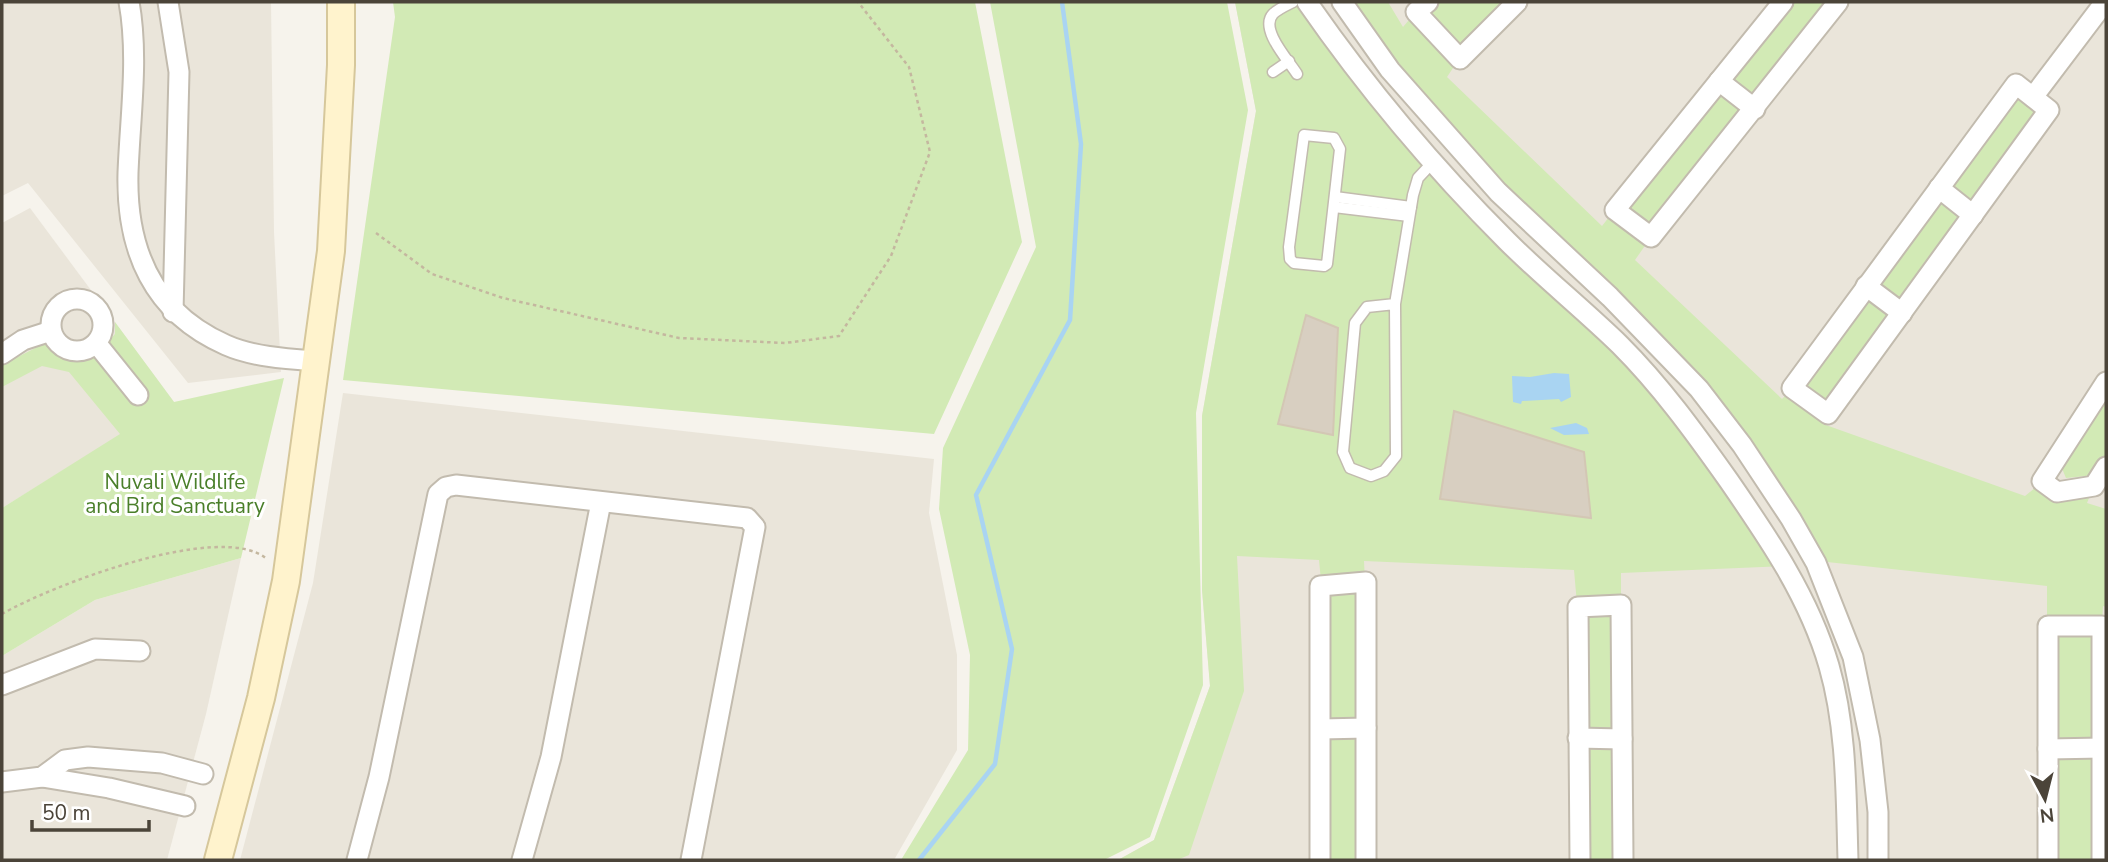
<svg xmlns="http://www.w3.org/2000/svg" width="2108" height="862" font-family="'Nunito Sans',sans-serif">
<rect width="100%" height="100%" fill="#f6f3ec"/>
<g fill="#eae5da">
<path d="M2 2H271L274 232 281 372 188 383 28 183 2 196Z"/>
<path d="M1235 2H2106V860H1118L1154 840 1210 686 1202 590V416L1256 111Z"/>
<path d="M30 208 174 402 2 508V223Z"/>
<path d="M343 393 934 459 929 513 957 655V750L894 860H240L313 583Z"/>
<path d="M241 558 206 714 167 860H2V656L95 600Z"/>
</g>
<g fill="#d2eab5">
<path d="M393 2H975L1022 242 934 434 343 380 395 17Z"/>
<path d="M990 2H1227L1248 110 1196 413 1203 685 1150 837 1104 860H901L968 750 970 655 939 509 943 448 1036 247Z"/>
<path d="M1235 2H1304L1382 107 1618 345 1784 566 1621 573V603L1577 604 1574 570 1364 561 1365 581H1321L1319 560 1237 556 1244 691 1189 855 1177 860H1118L1154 840 1210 686 1202 590V416L1256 111Z"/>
<path d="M1346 2H1388L1403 27 1415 13 1459 59 1447 77 1602 226 1613 212 1649 240 1635 260 1782 399 1792 389 1827 415 1823 424 2025 496 2041 483 2093 488 2087 503 2106 509V607L2103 606 2102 622 2047 621V586L1818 561 1745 444 1501 190Z"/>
<path d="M1436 2H1506L1460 47 1426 11Z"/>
<path d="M1791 2H1831L1755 99 1728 80Z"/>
<path d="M2016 88 2044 111 1973 210 1943 188Z"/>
<path d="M1719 90 1747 109 1649 228 1622 210Z"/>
<path d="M1939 196 1968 216 1902 304 1873 285Z"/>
<path d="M1866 293 1896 312 1827 408 1800 387Z"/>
<path d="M115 322 174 402 284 378 241 558 95 600 2 656V508L120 434 69 372 42 366 2 387V365L53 339 73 348 101 350 115 334Z"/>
<path d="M2106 391V459L2096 475 2066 478 2061 466Z"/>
<path d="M1362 587V723L1327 724 1325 590Z"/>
<path d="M1618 609V734L1583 733 1582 611Z"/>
<path d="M2052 630 2098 631V743L2052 745Z"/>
<path d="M1362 732 1361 860H1325L1326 734Z"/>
<path d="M1619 742 1618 860H1584L1582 743Z"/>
<path d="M2098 752 2097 860H2053L2052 754Z"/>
</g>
<g fill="#a9d4f2">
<path d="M1554 373 1569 374 1571 397 1561 402 1559 399 1522 401 1521 404 1513 402 1512 376 1530 377Z"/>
<path d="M1576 423 1587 428 1589 434 1564 435 1550 428Z"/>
</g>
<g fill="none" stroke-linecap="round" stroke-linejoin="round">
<path stroke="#a9d4f2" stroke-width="4.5" d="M919 860 995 764 1012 649 976 495 1070 320 1081 144 1062 2"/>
</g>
<g fill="#d8cfc1" stroke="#d3c7b4" stroke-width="2">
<path d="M1306 315 1338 328 1333 435 1278 424Z"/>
<path d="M1454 411 1584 452 1591 518 1440 499Z"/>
</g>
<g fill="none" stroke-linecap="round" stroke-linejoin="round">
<defs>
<g id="lane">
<path d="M1293 2C1287 5 1278 9 1273 14 1259 29 1289 61 1297 74"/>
<path d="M1273 72 1289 61"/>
<path d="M1304 135 1334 138 1340 149 1327 264 1324 266 1294 263 1290 259 1289 247Z"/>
<path d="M1335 197 1411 207"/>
<path d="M1334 207 1409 216"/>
<path d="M1395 304 1367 307 1355 323 1343 452 1350 468 1371 476 1384 471 1396 456 1395 304 1413 195 1418 178 1433 162"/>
</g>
<g id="street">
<path d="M129 2C139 57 130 117 128 173 126 250 153 313 226 345 253 357 288 359 316 361"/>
<path d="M168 2 179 72 173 312"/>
<path d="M1307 2C1366 87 1433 167 1507 241 1543 277 1583 309 1620 345 1661 386 1695 433 1729 481 1769 539 1809 597 1829 666 1847 728 1846 796 1848 860"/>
<path d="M1342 2 1390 70 1498 192 1610 297 1699 389 1742 445 1791 519 1816 563 1853 657 1870 740 1878 812V860"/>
<path d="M1428 2 1416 12 1460 59 1517 2"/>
<path d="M1783 2 1615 210 1651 237 1838 2"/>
<path d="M1719 81 1755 109"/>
<path d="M2016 84 2049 110 1828 414 1792 388Z"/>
<path d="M2033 97 2105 2"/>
<path d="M1939 188 1973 215"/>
<path d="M1866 286 1902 313"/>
<circle cx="77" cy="325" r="26"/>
<path d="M97 344 138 395"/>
<path d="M2 354 23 340 51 331"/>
<path d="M2106 382 2042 481 2057 492 2094 486 2106 467"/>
<path d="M2 685 95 649 140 651"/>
<path d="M1321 729 1366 728"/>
<path d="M1578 738 1622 739"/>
<path d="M2048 749 2102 748"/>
<path d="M42 777 109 788 185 806"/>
<path d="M2 782 42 777 65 760 88 757 162 763 203 774"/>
<path d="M357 860 379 777 438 494 446 487 456 485 747 518 755 527 691 860"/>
<path d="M522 860 551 757 601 502"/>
<path d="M1320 860V586L1366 582V860"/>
<path d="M1580 860 1578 607 1621 605 1623 860"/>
<path d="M2048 860V626H2102V860"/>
</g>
<path id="secondary" d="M218 860 261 698 286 581 331 251 341 65V2"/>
</defs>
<use href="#lane" stroke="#c2bbae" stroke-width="13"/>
<use href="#street" stroke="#c2bbae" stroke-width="23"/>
<use href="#secondary" stroke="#d6c79b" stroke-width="30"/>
<g stroke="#c4b79f" stroke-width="2.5" stroke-dasharray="3.5 3.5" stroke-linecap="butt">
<path d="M376 233 432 274 503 298 679 338 785 343 839 336 891 256 930 152 909 67 858 2"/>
<path d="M2 614C50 586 221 520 267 559"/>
</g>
<use href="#lane" stroke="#fff" stroke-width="10"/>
<use href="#street" stroke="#fff" stroke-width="19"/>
<use href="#secondary" stroke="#fff3cd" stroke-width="26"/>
</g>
<g text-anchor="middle" stroke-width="6" stroke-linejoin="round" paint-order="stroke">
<g font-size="21" fill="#4a7f2a" stroke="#fff">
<text x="175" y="489">Nuvali Wildlife<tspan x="175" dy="24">and Bird Sanctuary</tspan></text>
</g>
</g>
<rect width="2108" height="862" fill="none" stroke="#4b4439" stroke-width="7"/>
<g transform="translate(2045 799) rotate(173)" stroke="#ffffff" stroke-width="5" paint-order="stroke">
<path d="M0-5L12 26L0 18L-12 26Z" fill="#4b4439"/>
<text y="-10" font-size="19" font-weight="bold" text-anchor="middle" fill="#4b4439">N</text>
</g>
<path d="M32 820v10h117v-10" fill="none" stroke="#4b4439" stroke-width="3.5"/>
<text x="42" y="820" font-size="21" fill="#4b4439" stroke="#ffffff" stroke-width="5" paint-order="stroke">50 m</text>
</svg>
